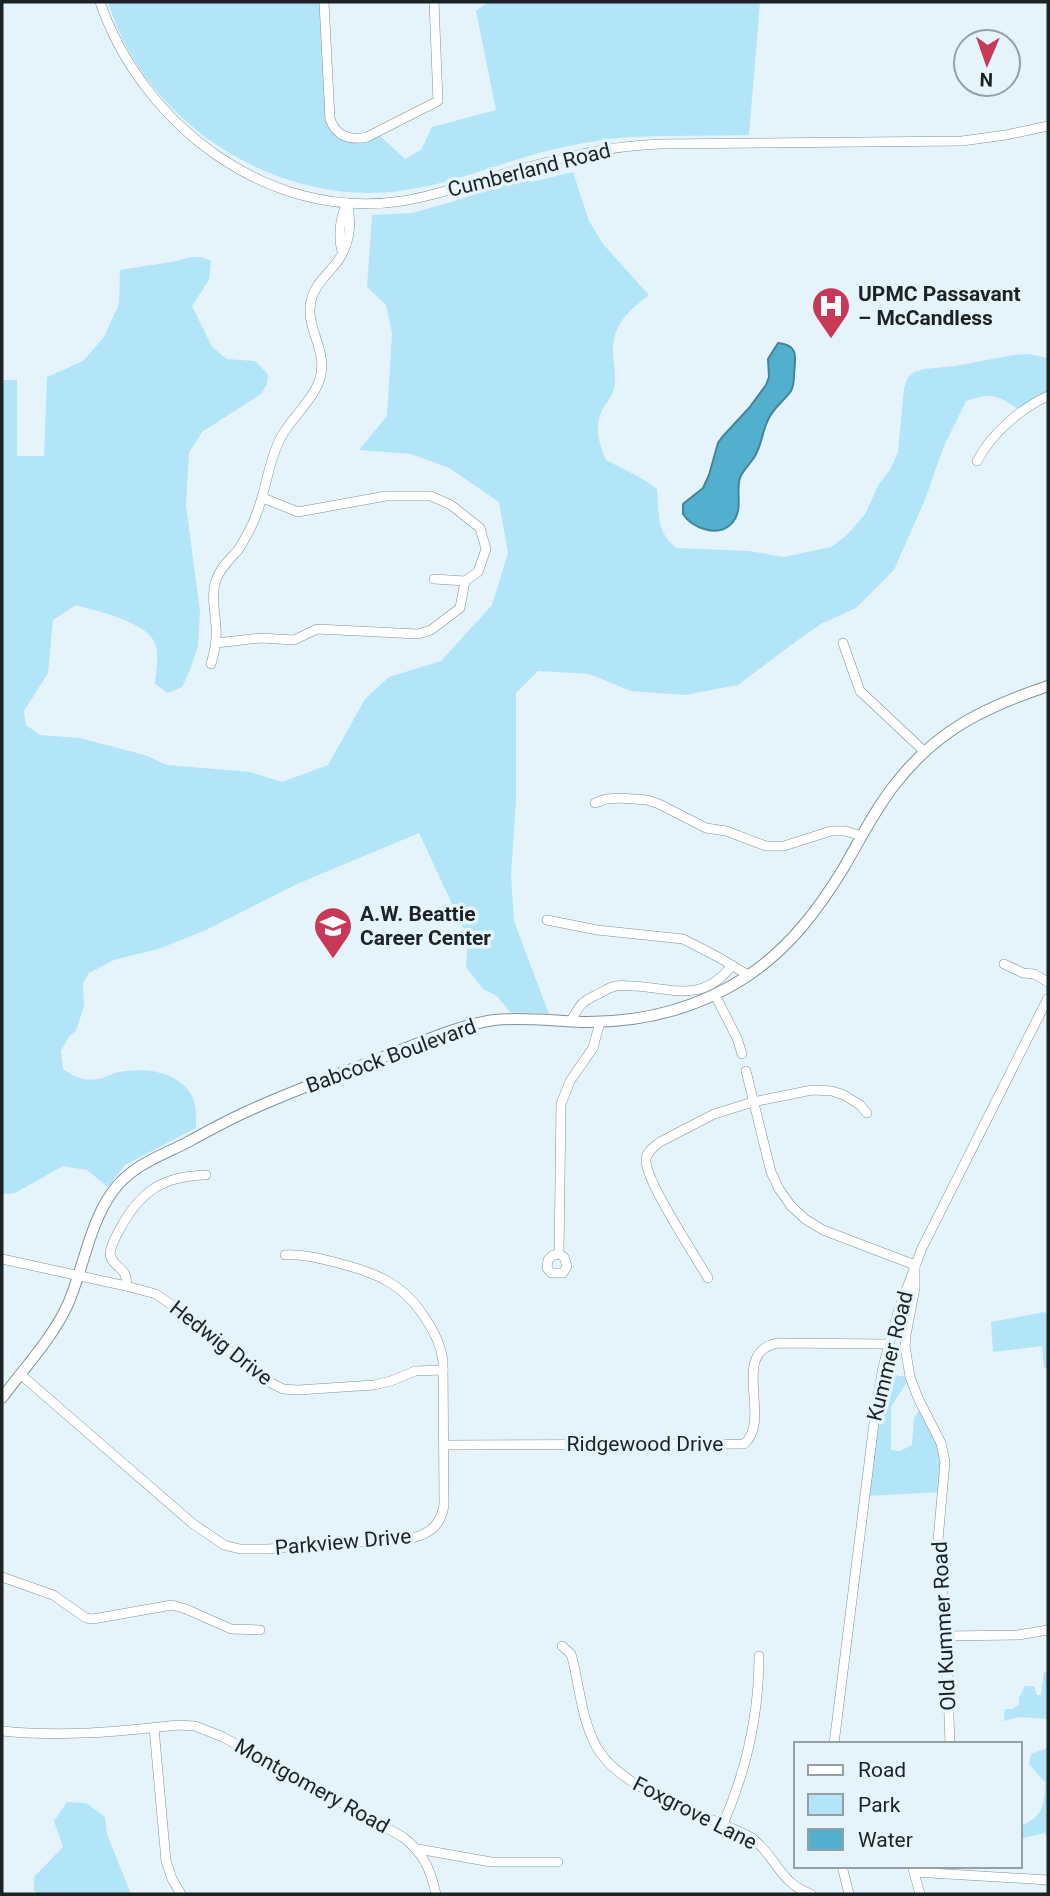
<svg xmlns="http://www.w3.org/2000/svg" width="1050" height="1896" font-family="Roboto,sans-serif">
<rect width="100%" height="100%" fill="#e5f4fa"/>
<g fill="#b2e5f8">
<path d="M108 2H324L329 113 345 137 376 132 405 159 421 150 432 127 496 110 476 11 488 2H760L749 135C710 136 671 135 632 137 611 138 589 142 569 146 512 157 458 184 400 191 275 207 144 122 108 2Z"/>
<path d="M573 172 589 221 603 244 649 295C629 311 613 323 613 352 613 364 617 377 614 389 611 398 604 405 601 413 594 430 600 445 606 460L643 479 657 489C659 512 656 534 677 548L749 551 784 557 831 547 847 535 865 514 879 484 890 470 898 452 904 388 908 378 914 372 924 369 955 366 1014 355 1028 354 1048 358V394L1020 410C996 395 993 392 966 401L944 446 924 502 894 570 856 608 821 624 798 640 738 685 685 695 631 691 589 674 538 671 516 693V798L511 875 514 921 549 1014 510 1012 497 996 483 989 466 967 468 938 419 833 297 884 204 931 158 949 114 960 89 973 83 983 84 1007 76 1030 68 1038 61 1051 63 1069C72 1076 86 1082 98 1079 105 1078 112 1073 119 1072 143 1068 173 1070 189 1091 197 1101 196 1116 196 1128L125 1165 108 1187 87 1170 63 1166 15 1193 2 1194V380H17V456H44L47 377 83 361 104 337 119 304 120 270 177 261 190 257H201L211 261 209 280 192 306 211 345 217 351 227 359 255 361 268 374 267 384 261 394 202 432 189 453 186 505 200 612 198 646 190 670 182 687 168 693 155 684C156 674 159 655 156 646 149 621 98 612 76 605L53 620 48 673 24 711 26 725 40 735 79 738 145 755 167 765 250 772 282 782 328 765 365 699 389 677 441 661 492 605 508 553 499 502 449 468 411 454 359 450 387 416 392 333 386 305 367 287 372 215 412 213 448 203 524 178 531 182Z"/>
<path d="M1045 1312 1048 1317V1369L1044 1368 1042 1346 993 1352 991 1322Z"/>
<path d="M882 1374 910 1377 891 1407V1450L900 1451 912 1445 914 1418 922 1406 941 1443 943 1492 865 1496Z"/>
<path d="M1048 1671V1719L1019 1717 1004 1721 1005 1709H1012L1019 1705V1698L1025 1686H1034L1037 1695H1041L1044 1672Z"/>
<path d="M1048 1748V1836L1044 1833 1020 1839V1826C1043 1817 1045 1805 1045 1782L1029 1764 1031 1754Z"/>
<path d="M67 1802 86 1803 105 1817 107 1834 131 1894H37L34 1891V1877L63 1847 54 1821Z"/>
</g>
<path fill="#53afce" stroke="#43859b" stroke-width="2" d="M778 343C800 345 795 358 794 375 794 381 794 385 791 391 784 401 773 408 768 420 762 432 762 444 755 456 751 463 742 471 740 478 735 492 745 512 730 525 717 537 692 528 683 514V504L703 488 709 475 718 443 722 437 749 408 766 385 769 377 768 359Z"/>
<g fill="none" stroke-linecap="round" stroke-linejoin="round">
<defs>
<g id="minor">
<path d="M100 2C142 124 268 222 402 201 432 197 460 186 489 178 546 162 600 146 660 144L962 141 1006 135 1048 126"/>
<path d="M324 2 330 119C336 136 350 141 367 137L438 101 434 2"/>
<path d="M342 252C338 235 340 218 347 203"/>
<path d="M977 461C992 433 1020 409 1048 396"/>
<path d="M263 498 298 512 386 496H431L451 505 480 528 486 549 478 572 465 581 434 579"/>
<path d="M216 643 260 638 294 640 317 629 418 634 431 630 460 608 465 581"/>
<path d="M843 643 860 691 925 752"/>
<path d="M211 664C215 651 217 640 216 627 215 611 211 595 216 580 220 568 230 559 238 550 243 543 247 535 251 527 265 500 266 469 279 441 289 420 309 405 318 384 332 351 302 328 312 297 316 284 325 277 333 267 349 250 353 225 347 203"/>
<path d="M595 803 606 799 620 798 647 800 659 804 706 828 726 831 766 846H784L831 831H845L862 836"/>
<path d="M547 920 597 930 683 939 718 957 748 975"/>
<path d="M1004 964 1023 973 1034 974 1048 982"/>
<path d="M715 995 737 1038 742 1054"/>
<path d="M571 1021C580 1005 580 1003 596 995 603 992 609 987 616 986 621 985 627 986 633 986 673 988 703 1004 732 965"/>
<path d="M746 1071 771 1172 779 1189 791 1206 805 1219 823 1230 915 1265V1288L906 1335 905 1346 910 1377 918 1398 941 1443 945 1462 938 1540 946 1636 950 1744"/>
<path d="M559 1254 553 1255 548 1260 547 1268 551 1273H563L567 1266 564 1257 559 1254 561 1104 570 1081 593 1048 600 1022"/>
<path d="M2 1259 126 1286 156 1294 186 1315 261 1378 283 1389 298 1390 374 1385 391 1381 415 1371 443 1370"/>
<path d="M708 1278C696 1257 644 1179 646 1159 647 1151 654 1147 660 1142L714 1114 753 1102 812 1090 832 1091 844 1095 860 1105 867 1113"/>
<path d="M126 1286C130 1267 110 1267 110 1253 111 1245 117 1234 121 1227 141 1191 163 1176 206 1175"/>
<path d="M20 1374 192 1523 224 1545 240 1549H268L412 1538C430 1534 442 1524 444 1504L443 1361C441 1346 435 1333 427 1321 404 1283 375 1272 334 1262 318 1258 302 1254 285 1255"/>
<path d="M444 1445 744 1444C773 1420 729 1353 777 1343L889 1344"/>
<path d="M2 1577 53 1595 86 1618 93 1619 172 1605 186 1609 231 1629 260 1630"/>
<path d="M946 1636 1018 1635 1048 1630"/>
<path d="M562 1646 571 1654 573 1661C579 1687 582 1716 593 1740 616 1792 704 1812 752 1838 777 1857 779 1883 811 1894"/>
<path d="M154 1728 166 1861 172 1879 181 1894"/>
<path d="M2 1731C60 1737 118 1732 177 1725L195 1726 223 1737 403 1837C424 1854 430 1868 436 1894"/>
<path d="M834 1744 876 1407 883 1367 898 1312 922 1248 1048 998"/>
<path d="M723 1824C747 1769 759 1716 759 1656"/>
<path d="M418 1849 491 1862H558"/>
<path d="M842 1866 849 1894"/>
<path d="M913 1869 920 1894"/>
<path d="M914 1872 1048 1880"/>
</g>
<path id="major" d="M2 1398C24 1368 52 1339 68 1304 84 1267 89 1224 113 1191 131 1166 160 1156 186 1143 206 1132 226 1121 246 1112 289 1092 334 1076 378 1059 416 1045 454 1026 494 1020 523 1017 553 1021 582 1022 643 1023 698 1009 749 975 789 948 818 910 843 869 860 840 875 809 896 783 938 729 986 707 1048 686"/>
</defs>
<use href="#minor" stroke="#839196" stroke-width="10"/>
<use href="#major" stroke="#839196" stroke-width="12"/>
<use href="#minor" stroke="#fff" stroke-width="9"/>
<use href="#major" stroke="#fff" stroke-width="10"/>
</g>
<defs>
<symbol id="hospital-pin" viewBox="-11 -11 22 30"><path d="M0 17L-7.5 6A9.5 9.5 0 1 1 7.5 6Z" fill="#c83857" stroke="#e5f4fa"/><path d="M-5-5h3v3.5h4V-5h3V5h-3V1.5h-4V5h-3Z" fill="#fff"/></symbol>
<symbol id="school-pin" viewBox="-11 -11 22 30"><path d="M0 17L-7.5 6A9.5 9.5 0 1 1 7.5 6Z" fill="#c83857" stroke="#e5f4fa"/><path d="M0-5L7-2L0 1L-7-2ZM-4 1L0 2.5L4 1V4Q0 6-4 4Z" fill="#fff"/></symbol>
</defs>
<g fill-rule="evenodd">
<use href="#hospital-pin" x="809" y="284" width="44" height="60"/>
<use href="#school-pin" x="311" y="904" width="44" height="60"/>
</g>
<g text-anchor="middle" stroke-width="7" stroke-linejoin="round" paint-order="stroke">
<g font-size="21" fill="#1d2224" stroke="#e5f4fa">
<text transform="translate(529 170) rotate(-14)" y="7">Cumberland Road</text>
<text transform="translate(391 1056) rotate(-20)" y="7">Babcock Boulevard</text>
<text transform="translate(221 1343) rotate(38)" y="7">Hedwig Drive</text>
<text transform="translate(890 1356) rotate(-76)" y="7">Kummer Road</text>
<text x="645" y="1451">Ridgewood Drive</text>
<text transform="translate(343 1542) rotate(-5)" y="7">Parkview Drive</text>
<text transform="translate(944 1626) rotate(-93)" y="7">Old Kummer Road</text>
<text transform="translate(312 1786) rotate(29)" y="7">Montgomery Road</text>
<text transform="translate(695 1813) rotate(27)" y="7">Foxgrove Lane</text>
</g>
<g font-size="21" font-weight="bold" fill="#1d2224" stroke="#e5f4fa" text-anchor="start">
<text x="858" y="301">UPMC Passavant<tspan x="858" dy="24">– McCandless</tspan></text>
<text x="360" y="921">A.W. Beattie<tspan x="360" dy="24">Career Center</tspan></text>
</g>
</g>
<rect width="1050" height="1896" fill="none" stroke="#1d2224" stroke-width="7"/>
<rect x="794" y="1742" width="228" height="126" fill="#e5f4fa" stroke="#95a0a4" stroke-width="2"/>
<rect x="808" y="1765" width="35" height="10" fill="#ffffff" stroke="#95a0a4" stroke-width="2"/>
<text x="858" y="1777" font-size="21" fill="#1d2224">Road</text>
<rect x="808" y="1794" width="35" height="21" fill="#b2e5f8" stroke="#95a0a4" stroke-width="2"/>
<text x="858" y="1812" font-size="21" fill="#1d2224">Park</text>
<rect x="808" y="1829" width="35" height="21" fill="#53afce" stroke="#95a0a4" stroke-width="2"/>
<text x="858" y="1847" font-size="21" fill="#1d2224">Water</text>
<g transform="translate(987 63) rotate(182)"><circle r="33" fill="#e5f4fa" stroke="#95a0a4" stroke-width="2"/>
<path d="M0-5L12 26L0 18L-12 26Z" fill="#c83857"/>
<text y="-10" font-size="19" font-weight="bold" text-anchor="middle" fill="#1d2224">N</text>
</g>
</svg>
